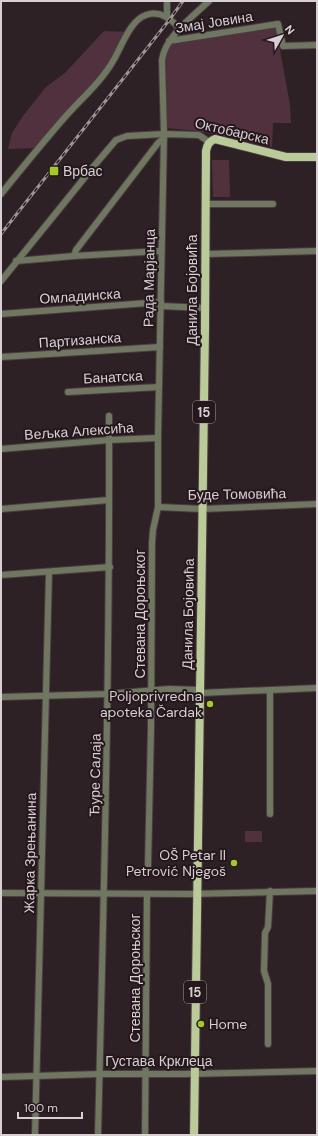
<svg xmlns="http://www.w3.org/2000/svg" width="318" height="1136" font-family="'DM Sans',sans-serif">
<rect width="100%" height="100%" fill="#2e2126"/>
<g fill="#51313e">
<path d="M274 27 276 28 290 105 291 123H273L272 147 198 131 167 128 166 49 172 42Z"/>
<path d="M104 31 128 32 114 61 38 148 8 149 12 133 23 116 46 87 65 73Z"/>
<path d="M212 160H229L230 197H213Z"/>
<rect x="245" y="831" width="17" height="11"/>
</g>
<g fill="none" stroke-linecap="round" stroke-linejoin="round">
<defs>
<g id="minor">
<path d="M167 1V16"/>
<path d="M169 41 278 24 283 46 317 45"/>
<path d="M1 194C22 168 43 142 65 117 81 99 101 82 113 61 121 48 130 20 146 15 160 10 171 19 180 29"/>
<path d="M206 204H273"/>
<path d="M206 254 317 251"/>
<path d="M74 256 76 250 158 143 164 138"/>
<path d="M16 261 74 256 161 251"/>
<path d="M1 281 94 166 116 140 127 136 164 134 199 135 209 142"/>
<path d="M161 306 205 308"/>
<path d="M1 314 161 302"/>
<path d="M1 357 160 347"/>
<path d="M68 392 159 387"/>
<path d="M1 449 109 440 158 438"/>
<path d="M158 507 203 509 317 504"/>
<path d="M1 509 109 500"/>
<path d="M1 575 110 567"/>
<path d="M200 693 317 688"/>
<path d="M1 697 108 694 169 689 200 690"/>
<path d="M270 814V690"/>
<path d="M148 866 151 728 152 543 153 530 158 507V438L164 134 162 60C165 37 192 17 209 1"/>
<path d="M1 893 190 894 317 891"/>
<path d="M268 1044V984L264 971 265 933 268 927 270 891"/>
<path d="M1 1077 100 1074H185L317 1071"/>
<path d="M35 1135 49 572"/>
<path d="M98 1135C104 895 110 656 109 416"/>
<path d="M145 1135 147 894"/>
</g>
<path id="major" d="M194 1135 205 328 206 151C207 145 209 141 215 139L286 157H317"/>
</defs>
<use href="#minor" stroke="#493d42" stroke-width="8"/>
<use href="#major" stroke="#493d42" stroke-width="10"/>
<use href="#minor" stroke="#6f7760" stroke-width="6"/>
<use href="#major" stroke="#baca99" stroke-width="8"/>
<defs>
<path id="rail" d="M1 234 170 19 183 1"/>
</defs>
<use href="#rail" stroke="#9f9598" stroke-width="3"/>
<use href="#rail" stroke="#24181d" stroke-width="1.5" stroke-dasharray="4.5" stroke-linecap="butt"/>
</g>
<g fill="#a3c926" stroke="#24181d" stroke-width="1.5">
<rect x="49" y="166" width="10" height="10" rx="2"/>
<circle cx="210" cy="704" r="4"/>
<circle cx="234" cy="863" r="4"/>
<circle cx="201" cy="1024" r="4"/>
</g>
<g text-anchor="middle" stroke-width="4" stroke-linejoin="round" paint-order="stroke">
<g fill="#24181d" stroke="#a2989c" stroke-width="1">
<rect x="193" y="401" width="22" height="22" rx="3"/>
<rect x="184" y="981" width="22" height="22" rx="3"/>
</g>
<g font-size="13" font-weight="bold" fill="#d8cfd2">
<text x="204" y="417">15</text>
<text x="195" y="997">15</text>
</g>
<g font-size="14" fill="#d8cfd2" stroke="#24181d">
<text transform="translate(214 22) rotate(-9)" y="5">Змај Јовина</text>
<text transform="translate(232 131) rotate(13)" y="5">Октобарска</text>
<text transform="translate(149 278) rotate(-89)" y="5">Рада Марјанца</text>
<text transform="translate(192 290) rotate(-90)" y="5">Данила Бојовића</text>
<text transform="translate(80 296) rotate(-4)" y="5">Омладинска</text>
<text transform="translate(80 340) rotate(-4)" y="5">Партизанска</text>
<text transform="translate(113 377) rotate(-3)" y="5">Банатска</text>
<text transform="translate(79 431) rotate(-4)" y="5">Вељка Алексића</text>
<text transform="translate(237 494) rotate(-1)" y="5">Буде Томовића</text>
<text transform="translate(140 614) rotate(-90)" y="5">Стевана Дороњског</text>
<text transform="translate(188 614) rotate(-89)" y="5">Данила Бојовића</text>
<text transform="translate(95 775) rotate(-89)" y="5">Ђуре Салаја</text>
<text transform="translate(30 853) rotate(-89)" y="5">Жарка Зрењанина</text>
<text transform="translate(135 978) rotate(-90)" y="5">Стевана Дороњског</text>
<text x="159" y="1066">Густава Крклеца</text>
</g>
<g font-size="14" fill="#d8cfd2" stroke="#24181d" text-anchor="start">
<text x="63" y="176">Врбас</text>
<text x="202" y="701" text-anchor="end">Poljoprivredna<tspan x="202" dy="16">apoteka Čardak</tspan></text>
<text x="226" y="860" text-anchor="end">OŠ Petar II<tspan x="226" dy="16">Petrović Njegoš</tspan></text>
<text x="209" y="1029">Home</text>
</g>
</g>
<rect width="318" height="1136" fill="none" stroke="#d8cfd2" stroke-width="4"/>
<g transform="translate(282 36) rotate(51)" stroke="#24181d" stroke-width="3" paint-order="stroke">
<path d="M0-3L7 15L0 10L-7 15Z" fill="#d8cfd2"/>
<text y="-6" font-size="11" font-weight="bold" text-anchor="middle" fill="#d8cfd2">N</text>
</g>
<path d="M18 1112v6h64v-6" fill="none" stroke="#d8cfd2" stroke-width="2"/>
<text x="24" y="1112" font-size="12" fill="#d8cfd2" stroke="#24181d" stroke-width="3" paint-order="stroke">100 m</text>
</svg>
